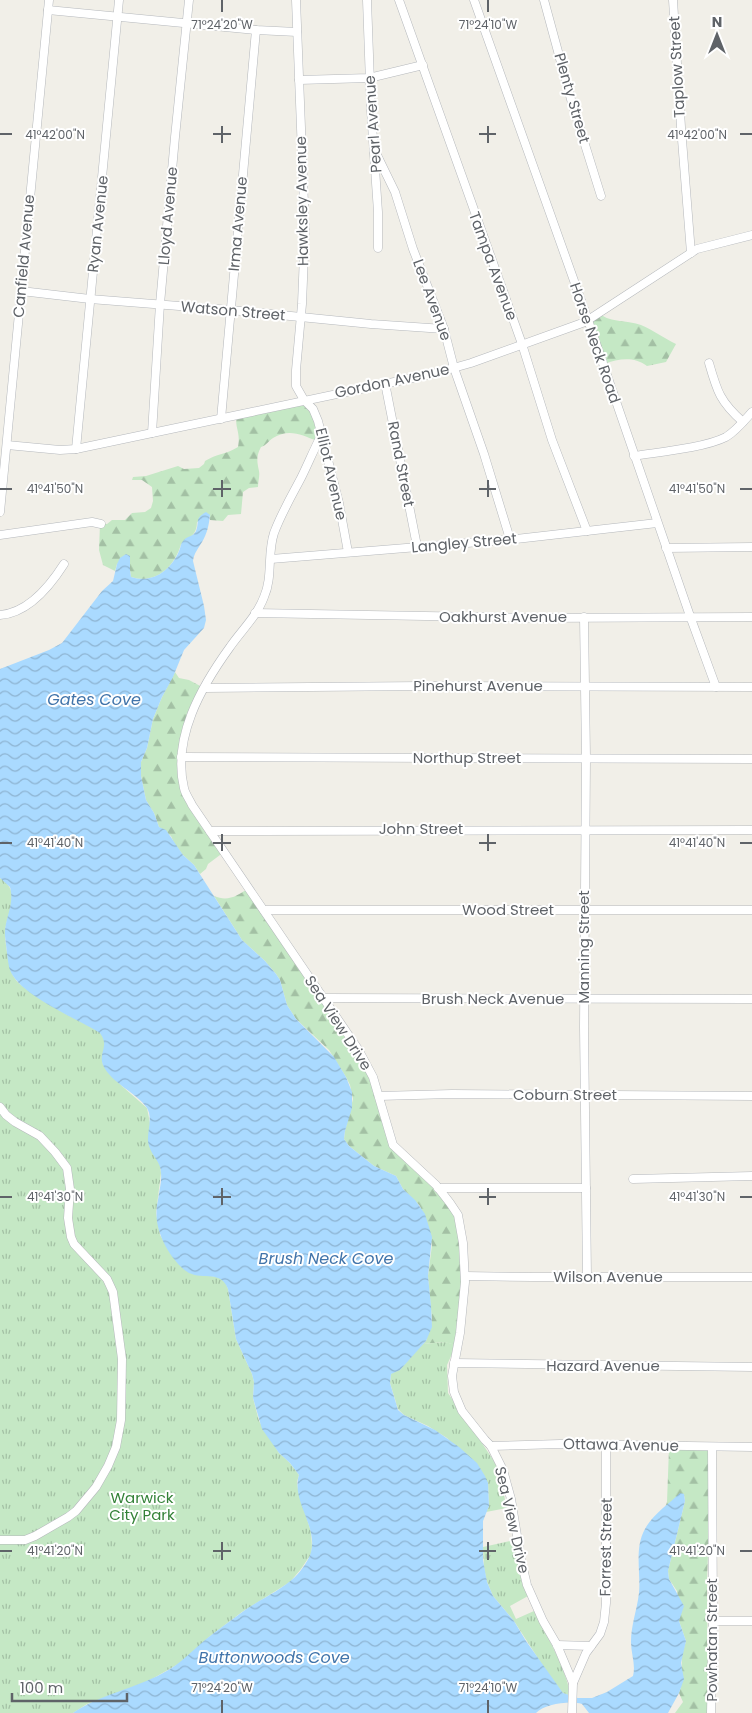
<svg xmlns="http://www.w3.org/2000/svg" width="752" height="1713" font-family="Poppins,sans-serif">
<defs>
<pattern id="forest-firs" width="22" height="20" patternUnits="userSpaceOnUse" patternTransform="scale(1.25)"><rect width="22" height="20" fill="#c5e8c5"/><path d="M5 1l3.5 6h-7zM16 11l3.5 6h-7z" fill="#a3c0a4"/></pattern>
<pattern id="park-tufts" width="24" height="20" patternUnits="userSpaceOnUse" patternTransform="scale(1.25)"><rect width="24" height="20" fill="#c5e8c5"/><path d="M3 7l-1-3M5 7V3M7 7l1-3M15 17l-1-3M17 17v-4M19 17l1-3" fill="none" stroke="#a3c0a4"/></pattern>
<pattern id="water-waves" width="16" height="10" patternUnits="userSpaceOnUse" patternTransform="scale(1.25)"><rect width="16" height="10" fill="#aadaff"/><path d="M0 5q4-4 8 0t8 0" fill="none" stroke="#8eb4d2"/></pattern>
</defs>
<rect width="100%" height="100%" fill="#f1efe8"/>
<g fill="url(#forest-firs)">
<path d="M600 314C611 323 628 320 641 325 653 330 664 338 676 344L666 362 647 366C633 356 619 359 604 364L589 318Z"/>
<path d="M304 399 320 423 317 441C302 435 289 428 273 438 268 441 267 445 261 447 256 456 257 462 259 471 260 476 258 482 258 487L249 488 243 492 241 514 228 515 223 521 210 520V515L197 522C197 534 190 538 181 544 175 567 155 585 131 577L130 570V556L117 564 115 571 103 565 99 550 100 524H107L112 520H125L132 513 145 512 151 508 153 501 152 487 142 480H132L133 477 146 476 178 466 184 469 199 468 204 464 205 461C216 454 227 454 238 447 241 431 234 428 237 415Z"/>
<path d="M175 672 179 678 189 680 204 688 183 741 184 788 224 852 208 864 206 869 200 874 194 865 183 855 174 843 171 836 159 827 154 813 146 800 141 776V762L147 748 153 719 162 697Z"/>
<path d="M249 888 372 1071 393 1145 453 1206 465 1276 456 1345 444 1342 423 1344 426 1341 432 1320 428 1276 432 1245 420 1206 403 1189 396 1176 374 1166 349 1146 344 1139 345 1131 353 1099 350 1085 346 1077 329 1050 296 1019 287 1005 280 980 276 974 265 961 242 940 214 896C228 902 237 896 249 888Z"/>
<path d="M669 1448 711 1449 712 1451 707 1580 708 1713H675L683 1702 679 1693 681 1687 682 1655 686 1641 679 1621 680 1614 677 1591 669 1579 668 1571 685 1501 684 1494 665 1508 667 1502Z"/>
</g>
<g fill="url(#park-tufts)">
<path d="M0 878C23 892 6 912 5 933 5 942 9 970 14 977 17 983 23 986 28 990 50 1008 76 1018 100 1032L105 1040V1048L102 1057 103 1065 123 1087 147 1108 150 1123 149 1145 160 1165 161 1173 156 1213 160 1235 175 1259 194 1274 219 1277 225 1281 228 1289 236 1339 252 1374 254 1382 253 1398 259 1421 279 1453 290 1463 299 1475 297 1482 298 1490 311 1532 312 1547 311 1554 301 1569 290 1582 242 1612 209 1637 180 1663 145 1683 87 1704 73 1713H0Z"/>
<path d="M445 1342 456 1345 447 1365 448 1393 494 1461 498 1470 507 1508 486 1512 489 1506 488 1483 447 1438 428 1426 404 1415 398 1409 390 1383 391 1374 423 1344Z"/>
<path d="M514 1540 528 1596 510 1606 516 1619 534 1611C545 1632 569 1674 570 1696L563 1693 552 1680 514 1621 493 1596 487 1582 484 1568 483 1547Z"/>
</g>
<path fill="url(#water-waves)" d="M206 512 210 515C209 525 207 534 202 542 198 549 194 553 193 561L204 606 206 620 204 628 184 650 173 677 162 697 153 719 147 748 141 762V776L146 800 154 813 159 827 166 830 183 855 194 865 242 940 265 961 276 974 280 980 287 1005 296 1019 334 1057 346 1077 352 1092V1108L345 1131 344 1139 349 1146 374 1166 396 1176 403 1189 415 1200 425 1214 432 1237 428 1276 431 1306 432 1327 426 1341 400 1370 391 1374 390 1383 398 1410 404 1415 435 1430 459 1447 477 1463 485 1476 488 1483 489 1506 483 1521V1560L487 1582 493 1596 514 1621 526 1641 563 1693 578 1698H592L607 1692 633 1676C636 1665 631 1654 631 1642 631 1625 637 1610 639 1593 641 1573 634 1548 645 1529 652 1515 669 1504 680 1493L684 1494 685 1501 668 1571 669 1579 684 1606 679 1621 686 1641 681 1663 684 1679 679 1693 668 1713H589L582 1704C571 1700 544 1704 536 1713H73C101 1694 134 1689 163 1673 179 1665 191 1652 205 1640 216 1631 229 1622 241 1613 258 1600 279 1592 295 1577 301 1571 309 1560 311 1552 318 1526 291 1501 299 1475L290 1463 279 1453 262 1429 253 1398 254 1382 252 1374 236 1339 228 1289C221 1270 204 1280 189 1273 180 1268 171 1256 166 1247 158 1232 154 1217 158 1200 159 1191 162 1182 161 1173 161 1162 152 1156 149 1146 145 1135 154 1120 147 1108 137 1093 111 1083 103 1065 98 1052 110 1047 100 1033 78 1019 19 995 10 970 8 965 6 943 5 936 4 918 15 906 10 887L0 878V669L49 650 62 643 102 591 113 581 117 564 120 558 126 554 130 556V570L131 577C153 584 171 570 179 551 181 547 180 544 184 540 187 536 193 537 196 531 200 521 194 519 206 512Z"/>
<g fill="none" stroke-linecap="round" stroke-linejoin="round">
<defs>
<g id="street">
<path d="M296 0 305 230 302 304 296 370V386L304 400 313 409 318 421 339 503 348 552"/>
<path d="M367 0 371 110 378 212V248"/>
<path d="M399 0 522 344 552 440 587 531"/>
<path d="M474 0 588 320 690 616 716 687"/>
<path d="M544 0 572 103 601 196"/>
<path d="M673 0 681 127 691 253"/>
<path d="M48 10 256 30 297 32"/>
<path d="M299 80 369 78 423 65"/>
<path d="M374 149 395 192 413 249 444 329 454 368 484 454 510 539"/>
<path d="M21 291 90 299 230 310 371 324 444 329"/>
<path d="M709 363C717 391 720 402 743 422"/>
<path d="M385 383 417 546"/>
<path d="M221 419 256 30"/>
<path d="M152 433 160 304 175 137 189 0"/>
<path d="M322 434C314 449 308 464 301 478 291 497 281 514 274 533 267 554 273 577 264 597 257 616 241 631 230 647 201 687 172 738 184 788 185 794 190 800 192 805L358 1049 373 1077 393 1145 436 1185 450 1203 458 1215 463 1243 465 1282 460 1333 452 1376 454 1392 462 1411 485 1440 491 1446 503 1470 511 1499 521 1560 527 1585 543 1621 557 1645 573 1683 572 1713"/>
<path d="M7 445 60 450 76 449 432 374 471 363 585 322 697 249 752 235"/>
<path d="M76 449 119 0"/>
<path d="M634 456C659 452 704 448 726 437 736 431 744 421 752 412"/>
<path d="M0 512 49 0"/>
<path d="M0 535 92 522 101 524"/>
<path d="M666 548 752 547"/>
<path d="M271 559 516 539 657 523"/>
<path d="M255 613 536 618 752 617"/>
<path d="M0 615C28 613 50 586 64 564"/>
<path d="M584 617 586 758 584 1027 587 1277"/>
<path d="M205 688 423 686 752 687"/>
<path d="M181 757 752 759"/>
<path d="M210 831 752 830"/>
<path d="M264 910H752"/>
<path d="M323 998 752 999"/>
<path d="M379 1096 452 1094 752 1096"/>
<path d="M0 1107 6 1115 15 1122 40 1136 55 1152 67 1168 70 1189 68 1218 71 1237 74 1244 107 1279 113 1292 122 1359 121 1420 116 1447 108 1466 96 1487 76 1511 68 1517 35 1536 25 1540H0"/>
<path d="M633 1179 752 1176"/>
<path d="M438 1188H586"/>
<path d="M465 1276 533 1277H752"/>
<path d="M454 1363 752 1367"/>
<path d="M491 1446 560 1444 752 1447"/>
<path d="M713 1621H752"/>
<path d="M557 1645 591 1646"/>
<path d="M573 1683 586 1653 600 1634 604 1622 606 1603V1445"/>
<path d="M711 1713 713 1621 712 1447"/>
</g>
</defs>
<use href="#street" stroke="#b5b8bc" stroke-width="9"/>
<use href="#street" stroke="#fff" stroke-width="8"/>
</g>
<path fill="none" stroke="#5f6368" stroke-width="2" d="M222 0V12M488 0V12M222 126V143M488 126V143M0 134H12M213 134H231M479 134H496M740 134H752M222 480V497M488 480V497M0 489H12M213 489H231M479 489H496M740 489H752M222 834V851M488 834V851M0 843H12M213 843H231M479 843H496M740 843H752M222 1188V1205M488 1188V1205M0 1197H12M213 1197H231M479 1197H496M740 1197H752M222 1542V1560M488 1542V1560M0 1551H12M213 1551H231M479 1551H496M740 1551H752M222 1700V1713M488 1700V1713"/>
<g text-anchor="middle" stroke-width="4" stroke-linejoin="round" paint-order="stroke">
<g font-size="15" fill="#5f6368" stroke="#fff">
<text transform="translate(677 67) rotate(-93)" y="5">Taplow Street</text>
<text transform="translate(572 98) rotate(74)" y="5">Plenty Street</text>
<text transform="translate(373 124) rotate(-94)" y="5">Pearl Avenue</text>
<text transform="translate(302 201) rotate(-91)" y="5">Hawksley Avenue</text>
<text transform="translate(168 216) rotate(-85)" y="5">Lloyd Avenue</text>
<text transform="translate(98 224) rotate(-84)" y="5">Ryan Avenue</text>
<text transform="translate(238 224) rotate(-85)" y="5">Irma Avenue</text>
<text transform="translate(24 256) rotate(-85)" y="5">Canfield Avenue</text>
<text transform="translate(493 266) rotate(70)" y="5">Tampa Avenue</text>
<text transform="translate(432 300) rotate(70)" y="5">Lee Avenue</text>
<text transform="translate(233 311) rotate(5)" y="5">Watson Street</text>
<text transform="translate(595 343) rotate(71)" y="5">Horse Neck Road</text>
<text transform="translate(392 381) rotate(-12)" y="5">Gordon Avenue</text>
<text transform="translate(401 464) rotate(79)" y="5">Rand Street</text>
<text transform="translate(331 474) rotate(77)" y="5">Elliot Avenue</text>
<text transform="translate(464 543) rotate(-5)" y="5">Langley Street</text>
<text x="503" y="622">Oakhurst Avenue</text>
<text x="478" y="691">Pinehurst Avenue</text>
<text x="467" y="763">Northup Street</text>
<text x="421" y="834">John Street</text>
<text x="508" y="915">Wood Street</text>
<text transform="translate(584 947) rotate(-90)" y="5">Manning Street</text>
<text x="493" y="1004">Brush Neck Avenue</text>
<text transform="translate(338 1023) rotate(57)" y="5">Sea View Drive</text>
<text x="565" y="1100">Coburn Street</text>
<text x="608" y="1282">Wilson Avenue</text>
<text x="603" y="1371">Hazard Avenue</text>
<text transform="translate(621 1445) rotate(1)" y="5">Ottawa Avenue</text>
<text transform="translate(512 1520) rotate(77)" y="5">Sea View Drive</text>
<text transform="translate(606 1547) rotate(-89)" y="5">Forrest Street</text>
<text transform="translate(712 1640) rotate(-90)" y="5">Powhatan Street</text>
</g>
<g font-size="15" fill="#348238" stroke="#fff">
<text x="142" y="1503">Warwick<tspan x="142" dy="17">City Park</tspan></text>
</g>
<g font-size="16" font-style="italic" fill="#4174aa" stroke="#fff">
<text x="94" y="705">Gates Cove</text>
<text x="326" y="1264">Brush Neck Cove</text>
<text x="274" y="1663">Buttonwoods Cove</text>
</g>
</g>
<g font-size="12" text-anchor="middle" fill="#5f6368" stroke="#fff" stroke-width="4" stroke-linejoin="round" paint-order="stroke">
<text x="222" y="29">71°24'20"W</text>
<text x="488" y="29">71°24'10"W</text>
<text x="55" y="139">41°42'00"N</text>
<text x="697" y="139">41°42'00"N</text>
<text x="55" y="493">41°41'50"N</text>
<text x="697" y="493">41°41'50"N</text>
<text x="55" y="847">41°41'40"N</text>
<text x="697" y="847">41°41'40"N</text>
<text x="55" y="1201">41°41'30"N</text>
<text x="697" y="1201">41°41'30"N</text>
<text x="55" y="1555">41°41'20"N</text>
<text x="697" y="1555">41°41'20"N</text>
<text x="222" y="1692">71°24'20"W</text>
<text x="488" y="1692">71°24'10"W</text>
</g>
<g transform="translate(717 35)" stroke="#ffffff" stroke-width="4" paint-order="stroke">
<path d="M0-4L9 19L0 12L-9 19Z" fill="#5f6368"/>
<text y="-8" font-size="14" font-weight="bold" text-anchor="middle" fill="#5f6368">N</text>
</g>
<path d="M12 1693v8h115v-8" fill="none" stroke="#5f6368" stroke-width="2.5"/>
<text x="20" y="1693" font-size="15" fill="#5f6368" stroke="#ffffff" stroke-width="4" paint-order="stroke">100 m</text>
</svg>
